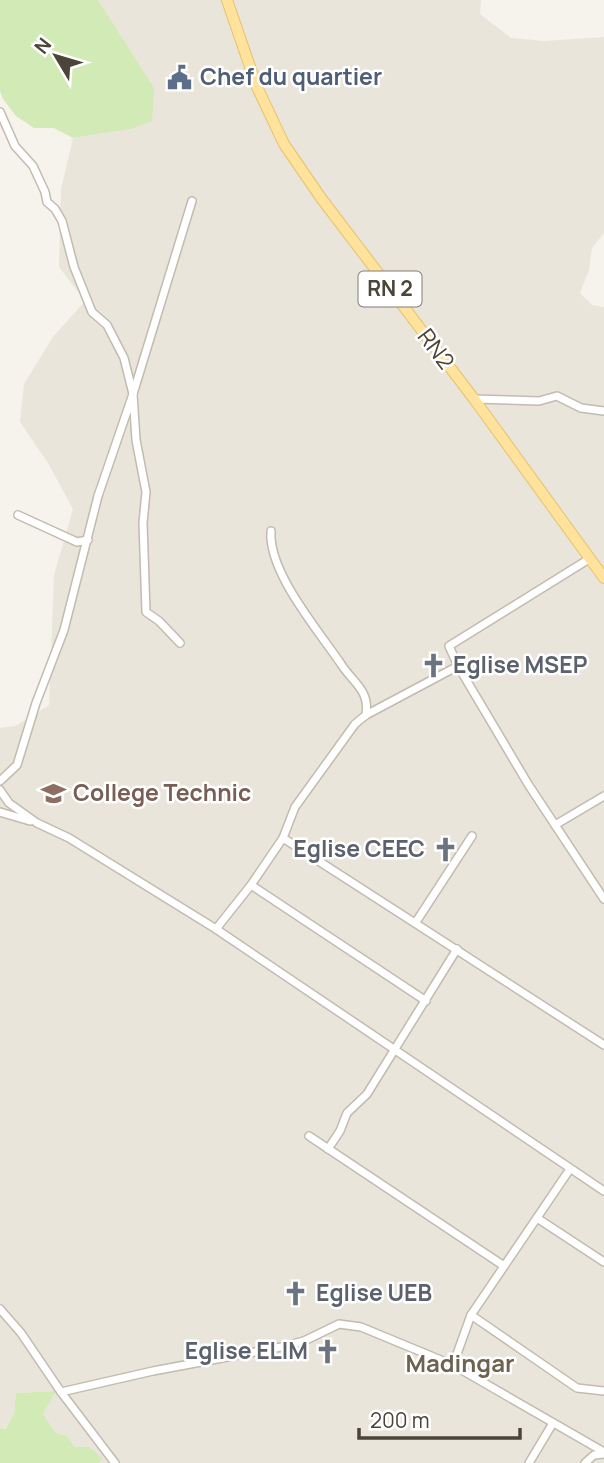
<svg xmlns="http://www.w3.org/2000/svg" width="604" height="1463" font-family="Manrope,sans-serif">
<rect width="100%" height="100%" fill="#f6f3ec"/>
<path fill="#eae5da" d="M98 0H481L480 14 511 38 545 41 604 37V233L592 248 589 270 580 293 592 305 604 307V1463H98L102 1459 75 1447 67 1436 56 1433 43 1414 55 1391 16 1393 14 1414 4 1429 0 1428V728L16 726 49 705 54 575 73 509 48 463 20 422 24 384 53 337 85 301 59 267 61 189 73 138 131 129 120 36Z"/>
<g fill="#d2eab5">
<path d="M0 0H98L154 88 152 121 131 129 73 138 54 128H34L16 116 3 99 0 91Z"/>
<path d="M56 1391 43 1414 56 1433 67 1436 75 1447H89L103 1459 98 1463H0V1428L5 1429 14 1414 16 1393Z"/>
</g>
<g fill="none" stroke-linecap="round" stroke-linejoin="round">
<defs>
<g id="minor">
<path d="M0 112 15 146 33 166 45 192 47 202 55 209 62 221 74 267 92 312 107 325 124 358 133 394 136 440 146 492 143 523 146 612 159 621 180 643"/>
<path d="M474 399 539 401 557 396 581 408 604 411"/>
<path d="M18 515 77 542 88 540"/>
<path d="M271 531C268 572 318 630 341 664 353 683 370 690 366 715"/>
<path d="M589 559 449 646 458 666 528 784 604 899"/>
<path d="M0 781 17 765 36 703 64 630 98 496 133 394 192 201"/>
<path d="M0 790 9 803 37 823 69 838 216 929 604 1191"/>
<path d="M0 812 30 821"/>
<path d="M555 825 604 796"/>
<path d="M283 838 604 1045"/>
<path d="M251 885 426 1001"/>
<path d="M416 922 472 836"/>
<path d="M216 929 251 885 283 838 295 807 355 724 366 715 458 666"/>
<path d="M309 1136 504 1266"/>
<path d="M328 1149 340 1131 347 1113 367 1094 457 949"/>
<path d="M537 1218 604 1262"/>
<path d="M0 1309 21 1333 61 1392 115 1463"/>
<path d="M471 1315 577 1388 604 1391"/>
<path d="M453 1365 471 1315 570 1169"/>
<path d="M61 1392 153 1371 281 1347 304 1341 339 1324 361 1327 453 1365 604 1452"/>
<path d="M529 1463 553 1423"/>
<path d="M585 1463 594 1455 604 1454"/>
</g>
<path id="major" d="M227 0 257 87 284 144 321 198 474 399 604 578"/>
</defs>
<use href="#minor" stroke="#c2bbae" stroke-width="10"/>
<use href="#major" stroke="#e6c16a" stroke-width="12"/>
<use href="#minor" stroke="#fff" stroke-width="7"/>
<use href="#major" stroke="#ffe39c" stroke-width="10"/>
</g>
<defs>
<symbol id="civic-bare" viewBox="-9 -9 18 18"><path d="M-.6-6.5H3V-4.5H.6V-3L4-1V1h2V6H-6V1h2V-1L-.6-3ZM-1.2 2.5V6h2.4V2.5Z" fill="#5c6f8a" stroke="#fff" stroke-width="2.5" paint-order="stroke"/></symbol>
<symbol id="church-bare" viewBox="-9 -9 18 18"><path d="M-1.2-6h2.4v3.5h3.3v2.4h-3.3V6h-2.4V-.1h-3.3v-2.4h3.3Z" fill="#6b7280" stroke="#fff" stroke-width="2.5" paint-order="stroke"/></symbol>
<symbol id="university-bare" viewBox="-9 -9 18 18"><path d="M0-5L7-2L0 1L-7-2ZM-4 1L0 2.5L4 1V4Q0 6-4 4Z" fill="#8d6e63" stroke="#fff" stroke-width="2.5" paint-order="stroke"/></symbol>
</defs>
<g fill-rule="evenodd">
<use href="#civic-bare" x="162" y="60" width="35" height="35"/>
<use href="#church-bare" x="416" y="648" width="35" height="35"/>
<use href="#university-bare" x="36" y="776" width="35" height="35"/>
<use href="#church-bare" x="428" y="832" width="35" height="35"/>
<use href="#church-bare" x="278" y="1276" width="35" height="35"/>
<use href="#church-bare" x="310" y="1334" width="35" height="35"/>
</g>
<g text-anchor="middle" stroke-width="5" stroke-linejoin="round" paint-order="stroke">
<rect fill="#fff" stroke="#817c74" stroke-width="2" x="358.5" y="271.5" width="63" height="35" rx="5"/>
<g font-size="21" font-weight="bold" fill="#4b4439">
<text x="390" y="296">RN 2</text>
</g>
<g font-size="23" font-weight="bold" fill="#4e5e75" stroke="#fff" text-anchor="start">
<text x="200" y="85">Chef du quartier</text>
</g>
<g font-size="23" fill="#4b4439" stroke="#fff">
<text transform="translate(436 349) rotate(53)" y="8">RN2</text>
</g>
<g font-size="23" font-weight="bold" fill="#5b616d" stroke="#fff" text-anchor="start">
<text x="453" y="673">Eglise MSEP</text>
<text x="425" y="857" text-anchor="end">Eglise CEEC</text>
<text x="316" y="1301">Eglise UEB</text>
<text x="308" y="1359" text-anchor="end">Eglise ELIM</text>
</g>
<g font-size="23" font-weight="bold" fill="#785e54" stroke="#fff" text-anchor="start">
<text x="73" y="801">College Technic</text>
</g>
<g font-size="24" font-weight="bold" fill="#6e6250" stroke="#fff">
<text x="460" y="1372">Madingar</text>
</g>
</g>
<g transform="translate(56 56) rotate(308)" stroke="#ffffff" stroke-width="5" paint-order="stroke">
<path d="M0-5L12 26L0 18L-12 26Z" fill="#4b4439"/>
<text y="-10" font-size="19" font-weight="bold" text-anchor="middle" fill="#4b4439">N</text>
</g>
<path d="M359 1428v10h161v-10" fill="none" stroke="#4b4439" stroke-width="3.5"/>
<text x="370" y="1428" font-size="21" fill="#4b4439" stroke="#ffffff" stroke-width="5" paint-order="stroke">200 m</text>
</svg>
